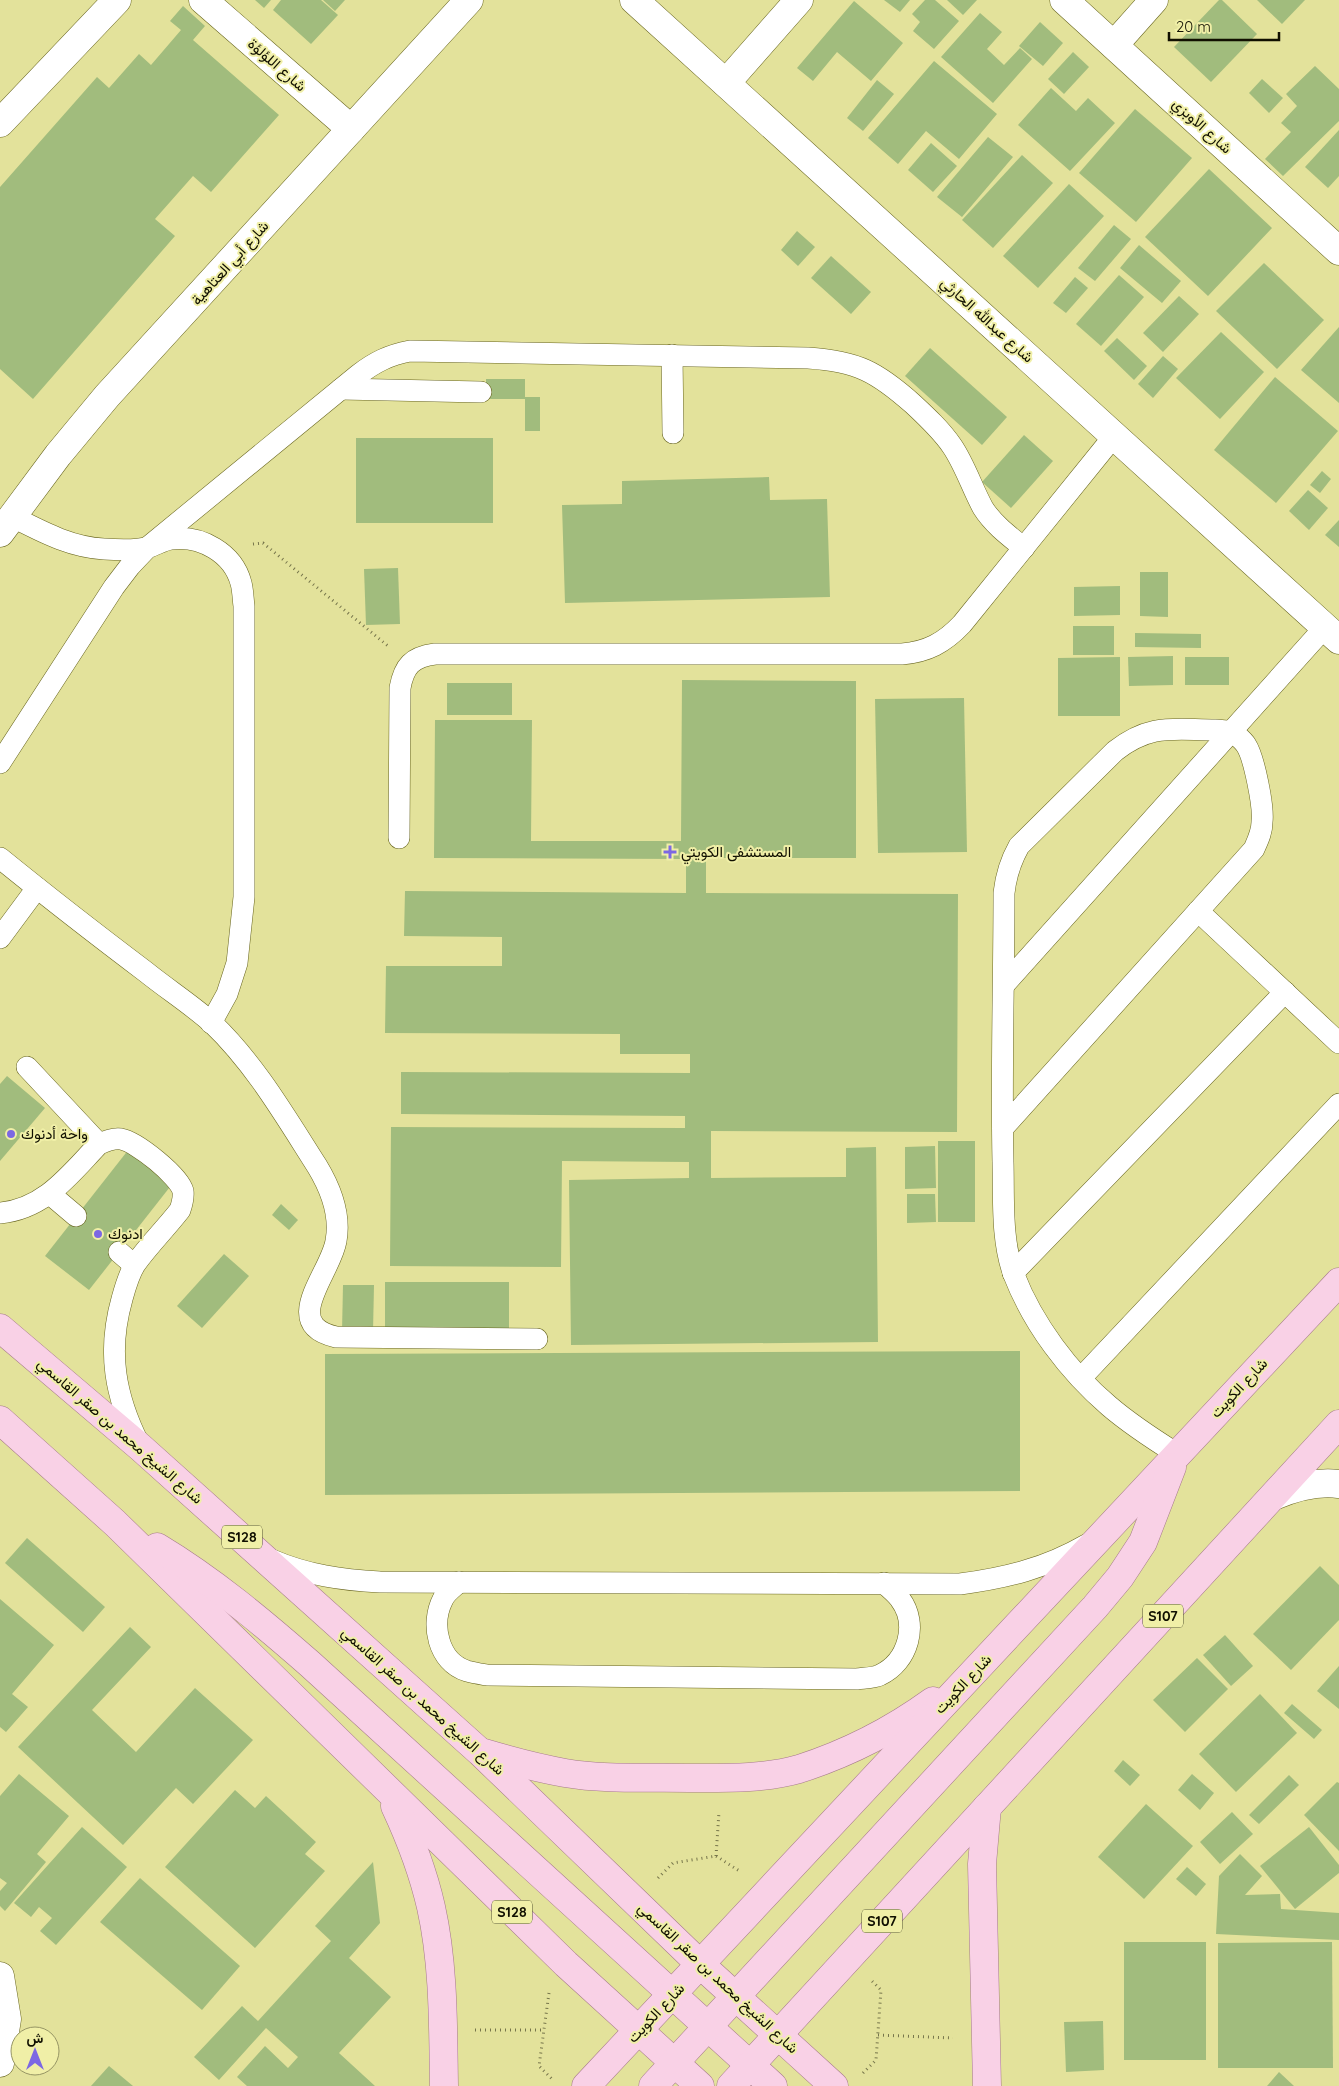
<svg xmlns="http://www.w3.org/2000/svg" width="1339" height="2086" font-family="Quicksand,Vazirmatn,sans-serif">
<rect width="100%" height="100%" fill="#e3e29b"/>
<g fill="#a1bc7d">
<path d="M255 0H271L264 8Z"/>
<path d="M281 0H321L338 15 311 44 273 10Z"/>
<path d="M323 0H345L335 11Z"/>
<path d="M884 0H910L900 12Z"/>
<path d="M925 0H935L959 21 934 49 913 31 920 22 912 14Z"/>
<path d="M947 0H977L963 15Z"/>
<path d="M1219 0H1222L1257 34 1211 82 1174 47Z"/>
<path d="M1257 0H1305L1282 24Z"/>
<path d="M854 1 903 43 871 81 837 52 813 81 797 68Z"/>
<path d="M183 6 205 26 193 40 279 115 211 192 193 176 155 219 175 236 33 399 0 369V187L97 77 109 88 139 54 151 65 181 30 170 21Z"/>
<path d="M980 13 1002 32 987 49 1004 65 1020 48 1032 59 993 103 941 57Z"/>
<path d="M1040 22 1063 43 1043 66 1019 46Z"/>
<path d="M1073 52 1089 67 1064 94 1048 79Z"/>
<path d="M934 61 997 114 959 159 926 131 898 164 868 138Z"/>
<path d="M1315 66 1339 89V121L1283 176 1265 159 1291 132 1281 123 1297 106 1286 94Z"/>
<path d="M1262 79 1283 98 1269 113 1249 93Z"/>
<path d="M877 80 894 94 863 131 847 118Z"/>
<path d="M1051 88 1076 111 1088 98 1115 123 1070 171 1018 125Z"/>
<path d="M1135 109 1192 158 1136 222 1079 173Z"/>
<path d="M1339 130V176L1328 188 1305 167Z"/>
<path d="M988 137 1013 157 962 217 937 197Z"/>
<path d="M931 143 957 166 933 192 908 170Z"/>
<path d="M1022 155 1053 183 993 248 962 220Z"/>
<path d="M1209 169 1272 228 1208 296 1145 237Z"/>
<path d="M1069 184 1104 216 1038 288 1003 256Z"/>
<path d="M1114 225 1131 239 1095 281 1078 268Z"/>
<path d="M797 231 815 247 798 266 781 250Z"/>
<path d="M1139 245 1181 281 1162 303 1120 268Z"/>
<path d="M831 256 871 292 851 314 811 278Z"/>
<path d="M1264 263 1324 320 1277 369 1216 311Z"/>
<path d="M1119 275 1144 297 1101 346 1076 324Z"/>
<path d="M1075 277 1088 288 1066 313 1053 303Z"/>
<path d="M1179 296 1199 314 1163 352 1143 333Z"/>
<path d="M1339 327V403L1301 370Z"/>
<path d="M1221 332 1264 372 1220 419 1176 378Z"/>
<path d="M1117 338 1147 366 1134 380 1104 351Z"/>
<path d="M930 348 1007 417 982 445 905 376Z"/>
<path d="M1163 356 1178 369 1153 398 1138 384Z"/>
<path d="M1275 377 1338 431 1276 503 1214 450Z"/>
<path d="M486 379H525V397H540V431H525V399H486Z"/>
<path d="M1024 435 1053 461 1011 508 982 482Z"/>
<rect x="356" y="438" width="137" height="85"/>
<path d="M1322 471 1331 479 1320 493 1310 485Z"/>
<path d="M769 477 770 500 827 499 830 597 565 603 562 505 622 504V481Z"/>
<path d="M1308 490 1328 508 1309 530 1289 511Z"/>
<path d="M1339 520V547L1325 535Z"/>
<path d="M398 568 400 624 366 625 364 569Z"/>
<path d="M1140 572H1168V617L1140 616Z"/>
<path d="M1120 586V615L1074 616V587Z"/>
<rect x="1073" y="626" width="41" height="29"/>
<path d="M1135 633 1201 634V648L1135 647Z"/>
<path d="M1173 656V685L1129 686 1128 657Z"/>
<path d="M1120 657V716H1058V658Z"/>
<rect x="1185" y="657" width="44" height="28"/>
<path d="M682 680 856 681V858H706V893L958 894 957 1132 711 1131V1178L846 1177V1148L876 1147 878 1342 571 1345 569 1180 689 1178V1162L562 1161 561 1267 390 1266 391 1127 685 1128V1116L401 1114V1072L690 1073V1054H620V1034L385 1033 386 966H502V937L404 936 405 891 686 893V859L434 858 435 720H532L531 841H681Z"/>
<rect x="447" y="683" width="65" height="32"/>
<path d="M964 698 967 852 878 853 875 699Z"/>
<path d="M7 1076 45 1108 0 1161V1084Z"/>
<rect x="938" y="1141" width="37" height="81"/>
<path d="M935 1146 936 1188 905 1189V1147Z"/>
<path d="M129 1149 173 1183 89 1290 45 1256Z"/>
<path d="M907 1194H935L936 1222 907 1223Z"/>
<path d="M281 1204 298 1220 289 1230 272 1215Z"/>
<path d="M224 1254 249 1276 202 1328 177 1306Z"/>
<rect x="385" y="1282" width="124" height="47"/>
<path d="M343 1285H374L373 1332H342Z"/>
<path d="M1020 1351V1491L325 1495V1354Z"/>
<path d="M27 1538 105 1607 83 1632 5 1563Z"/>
<path d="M1320 1566 1339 1585V1620L1291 1670 1253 1634Z"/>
<path d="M0 1599 54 1645 12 1694 28 1707 6 1732 0 1727Z"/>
<path d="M130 1627 151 1647 92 1710 136 1752 195 1688 253 1740 193 1804 176 1788 123 1845 18 1747Z"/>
<path d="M1225 1635 1253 1666 1231 1686 1203 1655Z"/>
<path d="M1197 1658 1228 1689 1185 1732 1153 1700Z"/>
<path d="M1339 1666V1709L1317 1691Z"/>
<path d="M1260 1694 1297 1733 1236 1792 1199 1754Z"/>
<path d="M1292 1704 1322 1730 1314 1739 1284 1713Z"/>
<path d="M1123 1760 1140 1775 1130 1786 1114 1771Z"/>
<path d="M19 1774 69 1816 37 1854 46 1862 5 1911 0 1906V1891L7 1883 0 1878V1796Z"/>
<path d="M1192 1774 1214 1793 1200 1810 1178 1790Z"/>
<path d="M1289 1775 1299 1785 1259 1824 1249 1815Z"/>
<path d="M1337 1782 1339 1783V1851L1304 1815Z"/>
<path d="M235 1790 255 1808 266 1796 316 1842 305 1854 325 1871 255 1948 165 1867Z"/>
<path d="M1146 1804 1193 1846 1144 1899 1098 1857Z"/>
<path d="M1232 1812 1253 1834 1220 1864 1200 1842Z"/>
<path d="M82 1827 127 1867 56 1945 40 1931 52 1918 39 1907 31 1917 14 1903Z"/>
<path d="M1309 1827 1339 1865V1873L1295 1909 1260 1866Z"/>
<path d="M1240 1854 1262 1876 1245 1895 1280 1894 1281 1909 1339 1913V1940L1216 1934 1219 1876Z"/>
<path d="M373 1862 380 1923 349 1958 391 1997 339 2053 375 2086H247L237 2077 265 2046 288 2068 298 2057 266 2028 219 2080 194 2057 242 2006 258 2021 331 1941 315 1926Z"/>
<path d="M1187 1867 1206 1884 1196 1896 1176 1879Z"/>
<path d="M140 1878 240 1966 202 2010 100 1922Z"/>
<rect x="1124" y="1942" width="82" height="118"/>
<path d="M1332 1942 1333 2068H1218V1943Z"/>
<path d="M1103 2021 1104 2070 1066 2072 1064 2022Z"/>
<path d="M109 2066 133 2086H91Z"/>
<path d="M1279 2072 1294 2086H1267Z"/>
</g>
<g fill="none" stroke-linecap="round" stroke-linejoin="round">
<defs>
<g id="lane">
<path d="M672 355 673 433"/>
<path d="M341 389 481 392"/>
<path d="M11 516C41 531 69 547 104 549 118 550 136 551 149 547 156 545 163 540 171 539 201 535 233 553 241 583 243 590 243 599 244 606V897L237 963 227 994 211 1023"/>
<path d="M0 763 114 587 130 566 148 547 358 375C375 362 389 355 410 351L808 358C857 361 877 372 913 404 927 417 941 430 952 446 965 465 972 488 983 508 993 524 1009 536 1024 548"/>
<path d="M399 838 400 688C404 666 412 657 435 654H902C927 652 944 643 962 624L1114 436"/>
<path d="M0 858C48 897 97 935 146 972 167 989 192 1005 212 1023 255 1064 285 1116 317 1166 331 1189 341 1214 336 1241 331 1273 279 1324 336 1337L537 1339"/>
<path d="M1198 911 1339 1043"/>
<path d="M0 938 37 888"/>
<path d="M1004 985 1325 627"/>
<path d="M27 1067 99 1144"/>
<path d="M1003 1128 1254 849C1258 840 1262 832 1262 822 1264 807 1254 757 1246 745 1243 740 1237 736 1232 731 1227 732 1222 730 1216 730 1173 730 1151 723 1115 751L1019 846C1010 862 1006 875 1004 893 1004 983 1001 1073 1003 1162 1004 1199 1001 1240 1014 1275 1033 1324 1069 1372 1109 1406 1130 1424 1153 1439 1177 1454"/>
<path d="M50 1194 76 1216"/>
<path d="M0 1213C45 1209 70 1174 99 1144 106 1141 113 1138 121 1139 137 1142 179 1176 183 1191 184 1198 182 1204 180 1210 166 1228 149 1245 136 1263 129 1273 125 1288 122 1299 107 1352 115 1396 139 1444"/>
<path d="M119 1252 134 1265"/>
<path d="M1013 1273 1285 992"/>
<path d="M1081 1378 1339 1104"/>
<path d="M272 1560C307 1575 342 1580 380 1582L960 1584C1006 1578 1046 1568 1086 1545"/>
<path d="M459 1582C454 1587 446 1592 443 1599 430 1624 438 1662 467 1671 474 1673 481 1674 487 1675L857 1679C864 1678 874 1678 880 1675 908 1662 919 1624 900 1599 896 1593 889 1588 884 1583"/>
</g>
<g id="street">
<path d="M203 0 351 129"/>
<path d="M634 0 1339 640"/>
<path d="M1064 0 1339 251"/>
<path d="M1114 45 1154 0"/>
<path d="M726 83 799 0"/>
<path d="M0 123 117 0"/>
<path d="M0 533 58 455 107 396 469 0"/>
<path d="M1274 1496C1295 1487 1316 1481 1339 1484"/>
<path d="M0 1976 7 2019 0 2063"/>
</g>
<g id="primary">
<path d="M0 1328 140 1447 480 1752 701 1965 834 2086"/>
<path d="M0 1420 115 1523 566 1964 700 2086"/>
<path d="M157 1547C212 1580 262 1622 310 1664L773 2086"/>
<path d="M484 1753C511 1761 537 1768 565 1773 606 1780 648 1777 690 1778 725 1778 764 1779 799 1769 846 1754 893 1730 933 1701"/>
<path d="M395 1806C410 1838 423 1872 431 1907 444 1965 443 2027 444 2086"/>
<path d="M987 1807 982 1864 987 2086"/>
<path d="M586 2086 1339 1282"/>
<path d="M653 2086 1095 1607 1120 1577 1143 1542 1172 1467"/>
<path d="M731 2086 1339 1424"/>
</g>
</defs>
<use href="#lane" stroke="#696620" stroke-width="22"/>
<use href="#street" stroke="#696620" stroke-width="29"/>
<use href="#primary" stroke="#a57a8a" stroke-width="29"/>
<g stroke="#76754b" stroke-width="3" stroke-dasharray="1 4" stroke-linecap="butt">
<path d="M253 544 263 543 388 646"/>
<path d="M716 1856 719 1812"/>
<path d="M658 1878 673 1863 716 1856 741 1872"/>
<path d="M549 1993 539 2066 553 2080"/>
<path d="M475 2030H544"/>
<path d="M878 2035 953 2038"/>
<path d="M863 2073 876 2060 881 1990 872 1981"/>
</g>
<use href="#lane" stroke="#fff" stroke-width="21"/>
<use href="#street" stroke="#fff" stroke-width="28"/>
<use href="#primary" stroke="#f9d1e6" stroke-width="28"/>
</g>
<g fill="#7c68e3" stroke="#f0efa7" stroke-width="2">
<path d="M667.5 844.5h5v5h5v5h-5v5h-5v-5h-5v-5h5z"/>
<circle cx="11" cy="1134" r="5"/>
<circle cx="98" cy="1234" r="5"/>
</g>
<g text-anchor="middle" stroke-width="4" stroke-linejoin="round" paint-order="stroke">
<g fill="#f0efa7" stroke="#535232" stroke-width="1">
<rect x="222" y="1525.5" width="40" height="23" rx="4"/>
<rect x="1143" y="1604.5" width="40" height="23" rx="4"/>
<rect x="492" y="1900.5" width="40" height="23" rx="4"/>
<rect x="862" y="1909.5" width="40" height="23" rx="4"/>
</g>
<g font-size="14" font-weight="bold" fill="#100f00">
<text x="242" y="1542">S128</text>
<text x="1163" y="1621">S107</text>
<text x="512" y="1917">S128</text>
<text x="882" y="1926">S107</text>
</g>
<g font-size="15" fill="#100f00" stroke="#f0efa7">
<text transform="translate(277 65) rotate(41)" y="5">شارع اللؤلؤة</text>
<text transform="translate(1202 126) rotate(42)" y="5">شارع الأوبزي</text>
<text transform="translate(230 263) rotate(-48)" y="5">شارع أبي العتاهية</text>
<text transform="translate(987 320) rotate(42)" y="5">شارع عبدالله الحارثي</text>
<text transform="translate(1239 1388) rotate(-47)" y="5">شارع الكويت</text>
<text transform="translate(120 1431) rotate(41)" y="5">شارع الشيخ محمد بن صقر القاسمي</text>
<text transform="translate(963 1684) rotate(-47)" y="5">شارع الكويت</text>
<text transform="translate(423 1701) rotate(42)" y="5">شارع الشيخ محمد بن صقر القاسمي</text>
<text transform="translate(718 1978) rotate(43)" y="5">شارع الشيخ محمد بن صقر القاسمي</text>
<text transform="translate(656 2013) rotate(-47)" y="5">شارع الكويت</text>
</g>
<g font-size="15" fill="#100f00" stroke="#f0efa7" text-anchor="start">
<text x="681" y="857">المستشفى الكويتي</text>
<text x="21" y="1139">واحة أدنوك</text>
<text x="108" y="1239">ادنوك</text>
</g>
</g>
<g transform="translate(35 2051)"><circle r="24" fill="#f0efa7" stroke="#969564"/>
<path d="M0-4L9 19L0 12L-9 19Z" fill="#7c68e3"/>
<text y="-8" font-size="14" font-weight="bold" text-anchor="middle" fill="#100f00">ش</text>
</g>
<path d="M1169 32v8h110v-8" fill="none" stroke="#100f00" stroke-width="2.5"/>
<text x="1176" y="32" font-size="15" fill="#100f00" stroke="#f0efa7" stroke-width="4" paint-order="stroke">20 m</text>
</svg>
